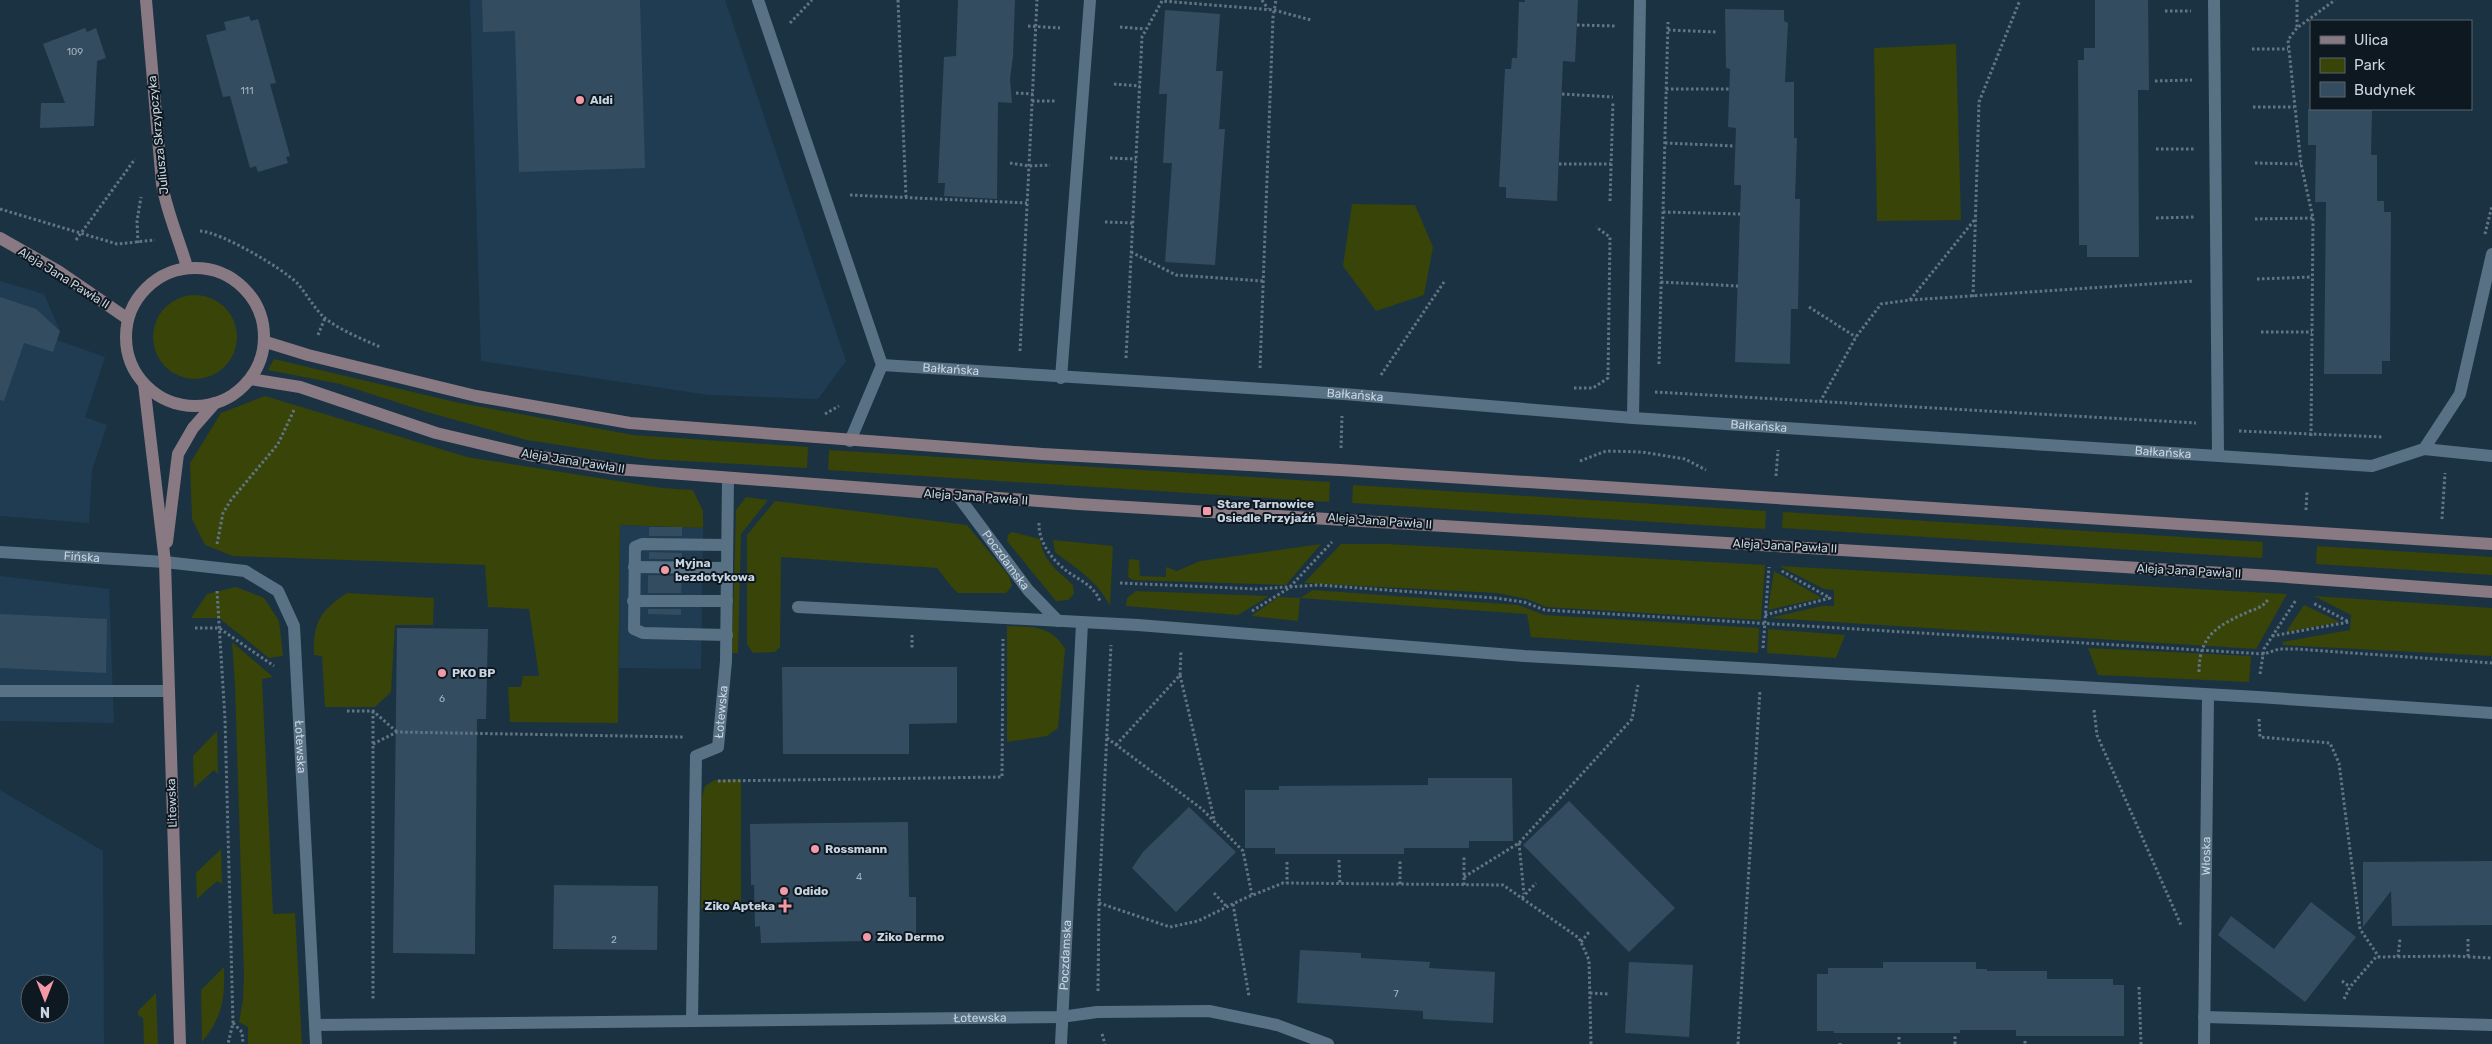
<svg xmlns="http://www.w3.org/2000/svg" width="2492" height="1044" font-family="Rubik,sans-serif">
<rect width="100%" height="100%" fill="#1b3243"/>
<g fill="#1f3c52" fill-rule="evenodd">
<path d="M470 0H725L846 361 818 399 709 395 481 361Z"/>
<path d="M0 281 44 294 60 331 57 340 105 357 85 417 107 425 92 470 89 523 0 516Z"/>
<path d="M620 525 703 528 701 669 619 668Z"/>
<path d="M0 576 109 589 114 723 0 721Z"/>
<path d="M0 790 103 851 104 1044H0ZM30 984H60V1014H30Z"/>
</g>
<g fill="#384408">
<path d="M1956 44 1961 220 1877 221 1874 48Z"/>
<path d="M1352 204 1415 205 1433 247 1424 295 1376 311 1343 266Z"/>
<circle cx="195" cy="337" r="42"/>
<path d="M274 359 455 402 633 435 808 447 807 468 650 459 527 440 427 412 340 384 268 370Z"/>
<path d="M265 396 467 457 662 488 693 490 703 511V528L620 525 618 723 510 722 508 687H521L523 676H539L529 609 488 607 485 565 233 556 205 545 192 519 190 463 221 413Z"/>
<path d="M829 450 1330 482 1329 502 828 470Z"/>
<path d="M1353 485 1766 511 1765 529 1352 503Z"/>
<path d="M746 497 768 500 741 534 738 653H732L736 510Z"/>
<path d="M775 501 967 525 1009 576 1012 586 1006 593H958L951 586 937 568 781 557 780 647 775 652 753 653 747 644V535Z"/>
<path d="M1783 512 2263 542 2262 558 1782 528Z"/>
<path d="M1012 532 1040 539C1043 561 1057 570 1073 585L1074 594 1068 600 1056 601 1007 541 1008 535Z"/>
<path d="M1053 540 1113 546 1110 606C1098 581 1077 569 1055 552Z"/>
<path d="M1321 544 1286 585 1133 580 1128 577 1129 559 1139 560 1140 576 1166 577V567L1177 571 1200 561Z"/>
<path d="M1341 544H1387L1765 565 1761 620 1546 607 1527 599 1497 593 1304 583Z"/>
<path d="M2317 546 2492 557V575L2316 564Z"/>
<path d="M1779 566 2287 594 2256 649 1769 618 1822 606H1834V590L1824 589Z"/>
<path d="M1774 571 1822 598 1768 610Z"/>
<path d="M236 587 264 598 279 621 283 656 269 658 219 618H191L207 594Z"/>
<path d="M1313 590 1518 605 1544 615 1759 628 1758 653 1531 637 1527 614 1300 598 1298 621 1251 616 1278 597 1300 598Z"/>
<path d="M1136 591 1269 596 1238 615 1126 606 1127 598Z"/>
<path d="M347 593 434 598 433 625H395L391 692 375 707H325L322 656 314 655C313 622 320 611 347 593Z"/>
<path d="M2314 596 2492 608V656L2283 645 2282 642 2350 630 2351 615Z"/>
<path d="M2304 605 2340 622 2286 632Z"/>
<path d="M1007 626C1032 627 1051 625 1065 649L1058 728 1047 736 1007 742Z"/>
<path d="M1768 629 1845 635 1836 658 1767 653Z"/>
<path d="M232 642 273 677 262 679 273 914 295 913 302 1044H248V1027L239 1022 243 1000 244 974 235 685Z"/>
<path d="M2088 648 2251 656 2249 682 2098 675Z"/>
<path d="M217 731 218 774 214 770 194 788 193 756Z"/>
<path d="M741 779V903L730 909 710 913 701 908 702 797 705 786 715 780Z"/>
<path d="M221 849 222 884 217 881 197 899 196 873Z"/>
<path d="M224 967C225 998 223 1016 202 1042L201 990Z"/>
<path d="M156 993 158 1044H144L143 1018 138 1015V1011Z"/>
</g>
<g fill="#344c5f">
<path d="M482 0H640L645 168 519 172 515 31 483 32Z"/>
<path d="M958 0H1015L1013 56 1010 79 1012 103 998 102 997 199 944 196 945 183H938L944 57 956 56Z"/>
<path d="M1525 0H1578L1575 62 1563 61 1557 201 1506 198V187H1499L1505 69H1511L1512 58H1517L1519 2H1525Z"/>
<path d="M2095 0H2148L2149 90H2138L2139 257H2087V245H2079L2078 60H2084V48H2095Z"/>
<path d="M1725 9 1784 10V21L1788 23 1785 82H1794V138H1797L1795 199H1800L1798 309H1791L1790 364 1735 362 1741 185H1734L1736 128 1728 127 1730 69 1726 68Z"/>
<path d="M1165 10 1220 14 1216 71H1223L1219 129H1225L1215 265 1165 262 1172 163H1163L1167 94H1159Z"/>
<path d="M249 16 251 21 258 19 276 83 270 84 290 156 286 157 288 163 258 172 256 166 250 168 230 96 223 97 206 35 226 30 224 22Z"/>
<path d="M85 28 87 32 96 28 106 58 97 61 94 126 40 128 41 103H65L43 44Z"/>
<path d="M2308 109H2372L2371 155H2377V201H2384V212H2391L2390 361H2382V374H2324L2326 202H2315L2316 145H2308Z"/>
<path d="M0 297 36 309 60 331 53 352 24 343 4 401 0 400Z"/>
<rect x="649" y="527" width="33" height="9"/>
<path d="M649 552 682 553V559H649Z"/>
<path d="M648 575 682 576 681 593H648Z"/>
<path d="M648 609H681V615L648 614Z"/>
<path d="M0 614 107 619 106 673 0 668Z"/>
<path d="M397 628 488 629 486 719H477L475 954 393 953Z"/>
<path d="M782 667H957V723L909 724V754H783Z"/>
<path d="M1428 778H1512L1513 841H1469V848H1404V854H1275V848H1245V790H1279V786L1428 785Z"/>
<path d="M1569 801 1675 908 1629 952 1523 845Z"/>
<path d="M1189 807 1236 852 1176 912 1132 868 1143 852Z"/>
<path d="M908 822 909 897H916V940L761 943 760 926 755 927 754 885H751L750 824Z"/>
<path d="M2492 861V925L2392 926 2391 891 2363 927V862Z"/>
<path d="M554 885 658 886 657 950 553 949Z"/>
<path d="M2311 902 2356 937 2305 1002 2218 935 2231 916 2274 949Z"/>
<path d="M1300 950 1361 953V958L1430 962 1429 968 1495 972 1493 1023 1423 1019V1011L1297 1003Z"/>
<path d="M1629 962 1693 965 1689 1037 1625 1033Z"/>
<path d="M1883 962H1976V969H1987V971H2047V979H2113V985H2124V1036H2016V1030H1960V1033H1834V1031H1817V974H1828V968H1883Z"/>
</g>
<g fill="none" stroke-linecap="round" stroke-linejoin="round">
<g stroke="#627584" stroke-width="3" stroke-dasharray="2.5 2.5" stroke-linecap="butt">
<path d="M898 0 906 197"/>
<path d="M1262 0 1268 9"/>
<path d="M2165 11H2191"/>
<path d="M790 23 812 0"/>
<path d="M1577 25 1616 26"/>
<path d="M1028 26 1060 28"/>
<path d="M1120 27 1145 29"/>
<path d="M2297 27V0"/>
<path d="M1668 30 1716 32"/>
<path d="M2252 49H2288"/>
<path d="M2155 81 2192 80"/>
<path d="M1114 84 1140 86"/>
<path d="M1666 89H1729"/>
<path d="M1016 93 1033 94"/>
<path d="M1562 94 1613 97"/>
<path d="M1032 101H1056"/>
<path d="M2253 107H2294"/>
<path d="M1665 143 1735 146"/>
<path d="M2156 149H2194"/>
<path d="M1110 158 1136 159"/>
<path d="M1010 163 1029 166 1050 165"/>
<path d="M2255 163 2301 164"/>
<path d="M1559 164H1611"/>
<path d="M850 195 1027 203"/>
<path d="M1610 201 1613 101"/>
<path d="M0 209 117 244 155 240"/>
<path d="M1663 212 1740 214"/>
<path d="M2156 218 2195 217"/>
<path d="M2255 219 2313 218"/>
<path d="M1105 222 1133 223"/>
<path d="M200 231C221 232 282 268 297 283 307 294 314 309 326 319 342 331 362 339 380 347"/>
<path d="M2485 234 2492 206"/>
<path d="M76 240 135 159"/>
<path d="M138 243 137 221 141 197"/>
<path d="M1131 252 1176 275 1263 281"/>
<path d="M2257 279 2312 277"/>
<path d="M1661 282 1738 286"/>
<path d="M1973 297 1979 102 2020 0"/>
<path d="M1910 300 2194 281"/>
<path d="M1809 307 1856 337"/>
<path d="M2261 332H2312"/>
<path d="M318 335 325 318"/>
<path d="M1020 351 1037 0"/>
<path d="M1126 358 1142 37 1162 1 1274 10 1311 20"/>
<path d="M1659 364 1668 22"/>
<path d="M1260 368 1273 17 1276 0"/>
<path d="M1381 375 1444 282"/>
<path d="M1574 388H1593L1608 378 1610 237 1596 227"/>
<path d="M1655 392 2196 423"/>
<path d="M1820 402 1856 337 1881 304 1910 300 1976 218"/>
<path d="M825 414 839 406"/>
<path d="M2239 431 2383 437"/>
<path d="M2311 436 2313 218 2301 164 2288 40 2297 28 2335 0"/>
<path d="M1341 448 1342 416"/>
<path d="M1580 461 1606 451 1642 452 1685 459 1706 470"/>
<path d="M1776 476 1778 450"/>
<path d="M2306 510 2307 491"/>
<path d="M2442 519 2445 473"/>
<path d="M1039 523C1038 542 1053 561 1068 572 1081 581 1093 585 1100 601"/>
<path d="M217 544 223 513 231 500 278 444 294 410"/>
<path d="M1120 583 1257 589 1319 585 1495 598 1524 602 1545 610 2264 654 2279 649H2297L2492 663"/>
<path d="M217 591 225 719 233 1023 228 1044"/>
<path d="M1252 611 1289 588 1332 542"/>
<path d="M1765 615 1830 598 1780 570"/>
<path d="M195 628H219L274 666"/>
<path d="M912 635V648"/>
<path d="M2272 636 2349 622 2313 603"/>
<path d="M1763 648 1769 567"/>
<path d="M2199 672C2199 634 2219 625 2250 611 2259 608 2264 606 2269 598"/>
<path d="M2260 674 2264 649 2296 600"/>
<path d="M1180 675 1181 650"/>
<path d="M2094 710 2097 735 2181 925"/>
<path d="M347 711H373L397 732"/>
<path d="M373 711V1000"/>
<path d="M2259 719 2260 737 2330 743 2339 763 2360 929 2379 957"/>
<path d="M1107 738 1202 809 1243 851 1252 895"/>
<path d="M373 744 397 732 683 737"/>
<path d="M1116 745 1180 675 1215 823"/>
<path d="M718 781 1002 777 1003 639"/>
<path d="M1519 843 1524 894"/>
<path d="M1339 860 1340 884"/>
<path d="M1287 862V883"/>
<path d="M1464 877 1519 843 1632 719 1638 685"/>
<path d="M1400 884V861"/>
<path d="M1464 885V855"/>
<path d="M1214 893 1227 907"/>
<path d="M1522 898 1536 883"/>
<path d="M1099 903 1170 927 1198 921 1243 899 1283 883 1503 885 1579 938 1589 960 1591 1044"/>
<path d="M1233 904 1249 996"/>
<path d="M2468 939V957"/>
<path d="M1581 942 1589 932"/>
<path d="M2398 957 2400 939"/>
<path d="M2342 981 2350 987"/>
<path d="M2139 987 2141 1044"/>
<path d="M1098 991 1099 903 1111 645"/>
<path d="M1590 993 1608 994"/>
<path d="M2344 999 2350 987 2376 957 2453 956 2492 958"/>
<path d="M233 1023 242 1032 243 1044"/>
<path d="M1102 1034 1105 1044"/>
<path d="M1899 1037V1044"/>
<path d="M2025 1041V1044"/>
<path d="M1840 1043V1044"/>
<path d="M1738 1044 1760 690"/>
<path d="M1955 1044V1036"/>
</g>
<g stroke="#587185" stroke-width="12">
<path d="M2214 0 2218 455"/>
<path d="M1061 378 1090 0"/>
<path d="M1633 418 1640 1"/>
<path d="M2424 449 2492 456"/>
<path d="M634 567 727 568"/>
<path d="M633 601H727"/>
<path d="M727 635 643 633 634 629 635 547 642 544 727 545"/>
<path d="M0 691H169"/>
</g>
<g stroke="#587185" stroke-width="12">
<path d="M758 0 882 365 850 441"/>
<path id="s1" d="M882 365 1344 394 1633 418 2372 466 2424 449 2460 394 2492 254"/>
<path id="s2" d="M958 496 1028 590 1058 621"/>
<path id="s3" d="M0 552 165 562 245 571 278 591 294 626 316 1044"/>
<path d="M798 607 1138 625 1524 656 2258 697 2492 713"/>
<path d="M2204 1017 2492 1025"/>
<path id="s4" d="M692 1021 696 756 718 747 726 661 728 478"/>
<path id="s5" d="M315 1025 1061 1017 1097 1012 1209 1011 1277 1025 1328 1044"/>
<path id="s6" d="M1061 1044 1082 623"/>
<path id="s7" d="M2204 1044 2208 696"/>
</g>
<g stroke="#897983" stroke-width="12">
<path d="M146 0 162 184C167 213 179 239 187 267"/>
<path d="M0 238 58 271 128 319"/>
<circle cx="195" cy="337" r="69"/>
<path d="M266 342 308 355 476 396 630 423 1042 454 1340 470 2492 544"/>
<path d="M250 379 300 387 436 433 529 455 616 469 1078 504 2273 576 2492 592"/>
<path d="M144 384 165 562 180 1044"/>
<path d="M167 542 178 454 193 428 215 403"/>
</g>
</g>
<g fill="#f49aa6" stroke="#0e1820" stroke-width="2">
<circle cx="580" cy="100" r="5"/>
<rect x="1202" y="506" width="10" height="10" rx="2.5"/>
<circle cx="665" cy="570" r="5"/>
<circle cx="442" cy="673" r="5"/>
<circle cx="815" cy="849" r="5"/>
<circle cx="784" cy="891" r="5"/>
<path d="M782.5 898.5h5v5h5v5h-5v5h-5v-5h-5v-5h5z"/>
<circle cx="867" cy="937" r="5"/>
</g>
<g text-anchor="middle" stroke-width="4" stroke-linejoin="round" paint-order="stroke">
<g font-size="10" fill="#a3b3c0">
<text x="75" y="55">109</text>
<text x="247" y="94">111</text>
<text x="442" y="702">6</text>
<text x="859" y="880">4</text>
<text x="614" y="943">2</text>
<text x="1396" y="997">7</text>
</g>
<g font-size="12" font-weight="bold" fill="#c8d5e1" stroke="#0e1820" text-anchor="start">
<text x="590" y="104">Aldi</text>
<text x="1217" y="508">Stare Tarnowice<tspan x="1217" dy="14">Osiedle Przyjaźń</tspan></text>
<text x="675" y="567">Myjna<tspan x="675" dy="14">bezdotykowa</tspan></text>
<text x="452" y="677">PKO BP</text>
<text x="825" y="853">Rossmann</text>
<text x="794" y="895">Odido</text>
<text x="775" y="910" text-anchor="end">Ziko Apteka</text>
<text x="877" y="941">Ziko Dermo</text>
</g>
<g font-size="12" fill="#c8d5e1" stroke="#0e1820">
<text transform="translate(158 135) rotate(-96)" y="4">Juliusza Skrzypczyka</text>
<text transform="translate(64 278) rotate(32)" y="4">Aleja Jana Pawła II</text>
<text dy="4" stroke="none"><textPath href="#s1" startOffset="69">Bałkańska</textPath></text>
<text dy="4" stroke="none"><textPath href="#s1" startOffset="474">Bałkańska</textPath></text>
<text dy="4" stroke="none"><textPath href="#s1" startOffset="879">Bałkańska</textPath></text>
<text dy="4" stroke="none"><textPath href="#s1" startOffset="1284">Bałkańska</textPath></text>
<text transform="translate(573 461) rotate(9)" y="4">Aleja Jana Pawła II</text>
<text transform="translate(976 497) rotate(4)" y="4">Aleja Jana Pawła II</text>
<text transform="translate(1380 521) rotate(4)" y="4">Aleja Jana Pawła II</text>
<text transform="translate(1785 546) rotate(3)" y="4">Aleja Jana Pawła II</text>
<text dy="4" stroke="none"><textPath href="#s3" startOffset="82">Fińska</textPath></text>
<text dy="4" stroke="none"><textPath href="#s2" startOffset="80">Poczdamska</textPath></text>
<text transform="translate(2189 571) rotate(3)" y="4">Aleja Jana Pawła II</text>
<text dy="4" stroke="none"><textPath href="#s4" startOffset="324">Łotewska</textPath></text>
<text dy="4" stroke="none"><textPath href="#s3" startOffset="444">Łotewska</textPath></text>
<text transform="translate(172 803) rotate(-92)" y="4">Litewska</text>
<text dy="4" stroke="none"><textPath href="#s7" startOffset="188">Włoska</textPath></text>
<text dy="4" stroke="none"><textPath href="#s6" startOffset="89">Poczdamska</textPath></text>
<text dy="4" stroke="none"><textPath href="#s5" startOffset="665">Łotewska</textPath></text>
</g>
</g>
<rect x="2310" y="20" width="162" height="90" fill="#0e1820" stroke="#58646d"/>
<rect x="2320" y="36" width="25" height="8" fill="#897983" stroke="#58646d"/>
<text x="2354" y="45" font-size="15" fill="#c8d5e1">Ulica</text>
<rect x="2320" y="58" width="25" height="15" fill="#384408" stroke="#58646d"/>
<text x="2354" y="70" font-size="15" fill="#c8d5e1">Park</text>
<rect x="2320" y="82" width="25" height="15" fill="#344c5f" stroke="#58646d"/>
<text x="2354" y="95" font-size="15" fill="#c8d5e1">Budynek</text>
<g transform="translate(45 999) rotate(180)"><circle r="24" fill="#0e1820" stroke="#58646d"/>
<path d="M0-4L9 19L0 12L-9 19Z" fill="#f49aa6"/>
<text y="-8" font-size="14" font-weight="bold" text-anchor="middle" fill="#c8d5e1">N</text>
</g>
</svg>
